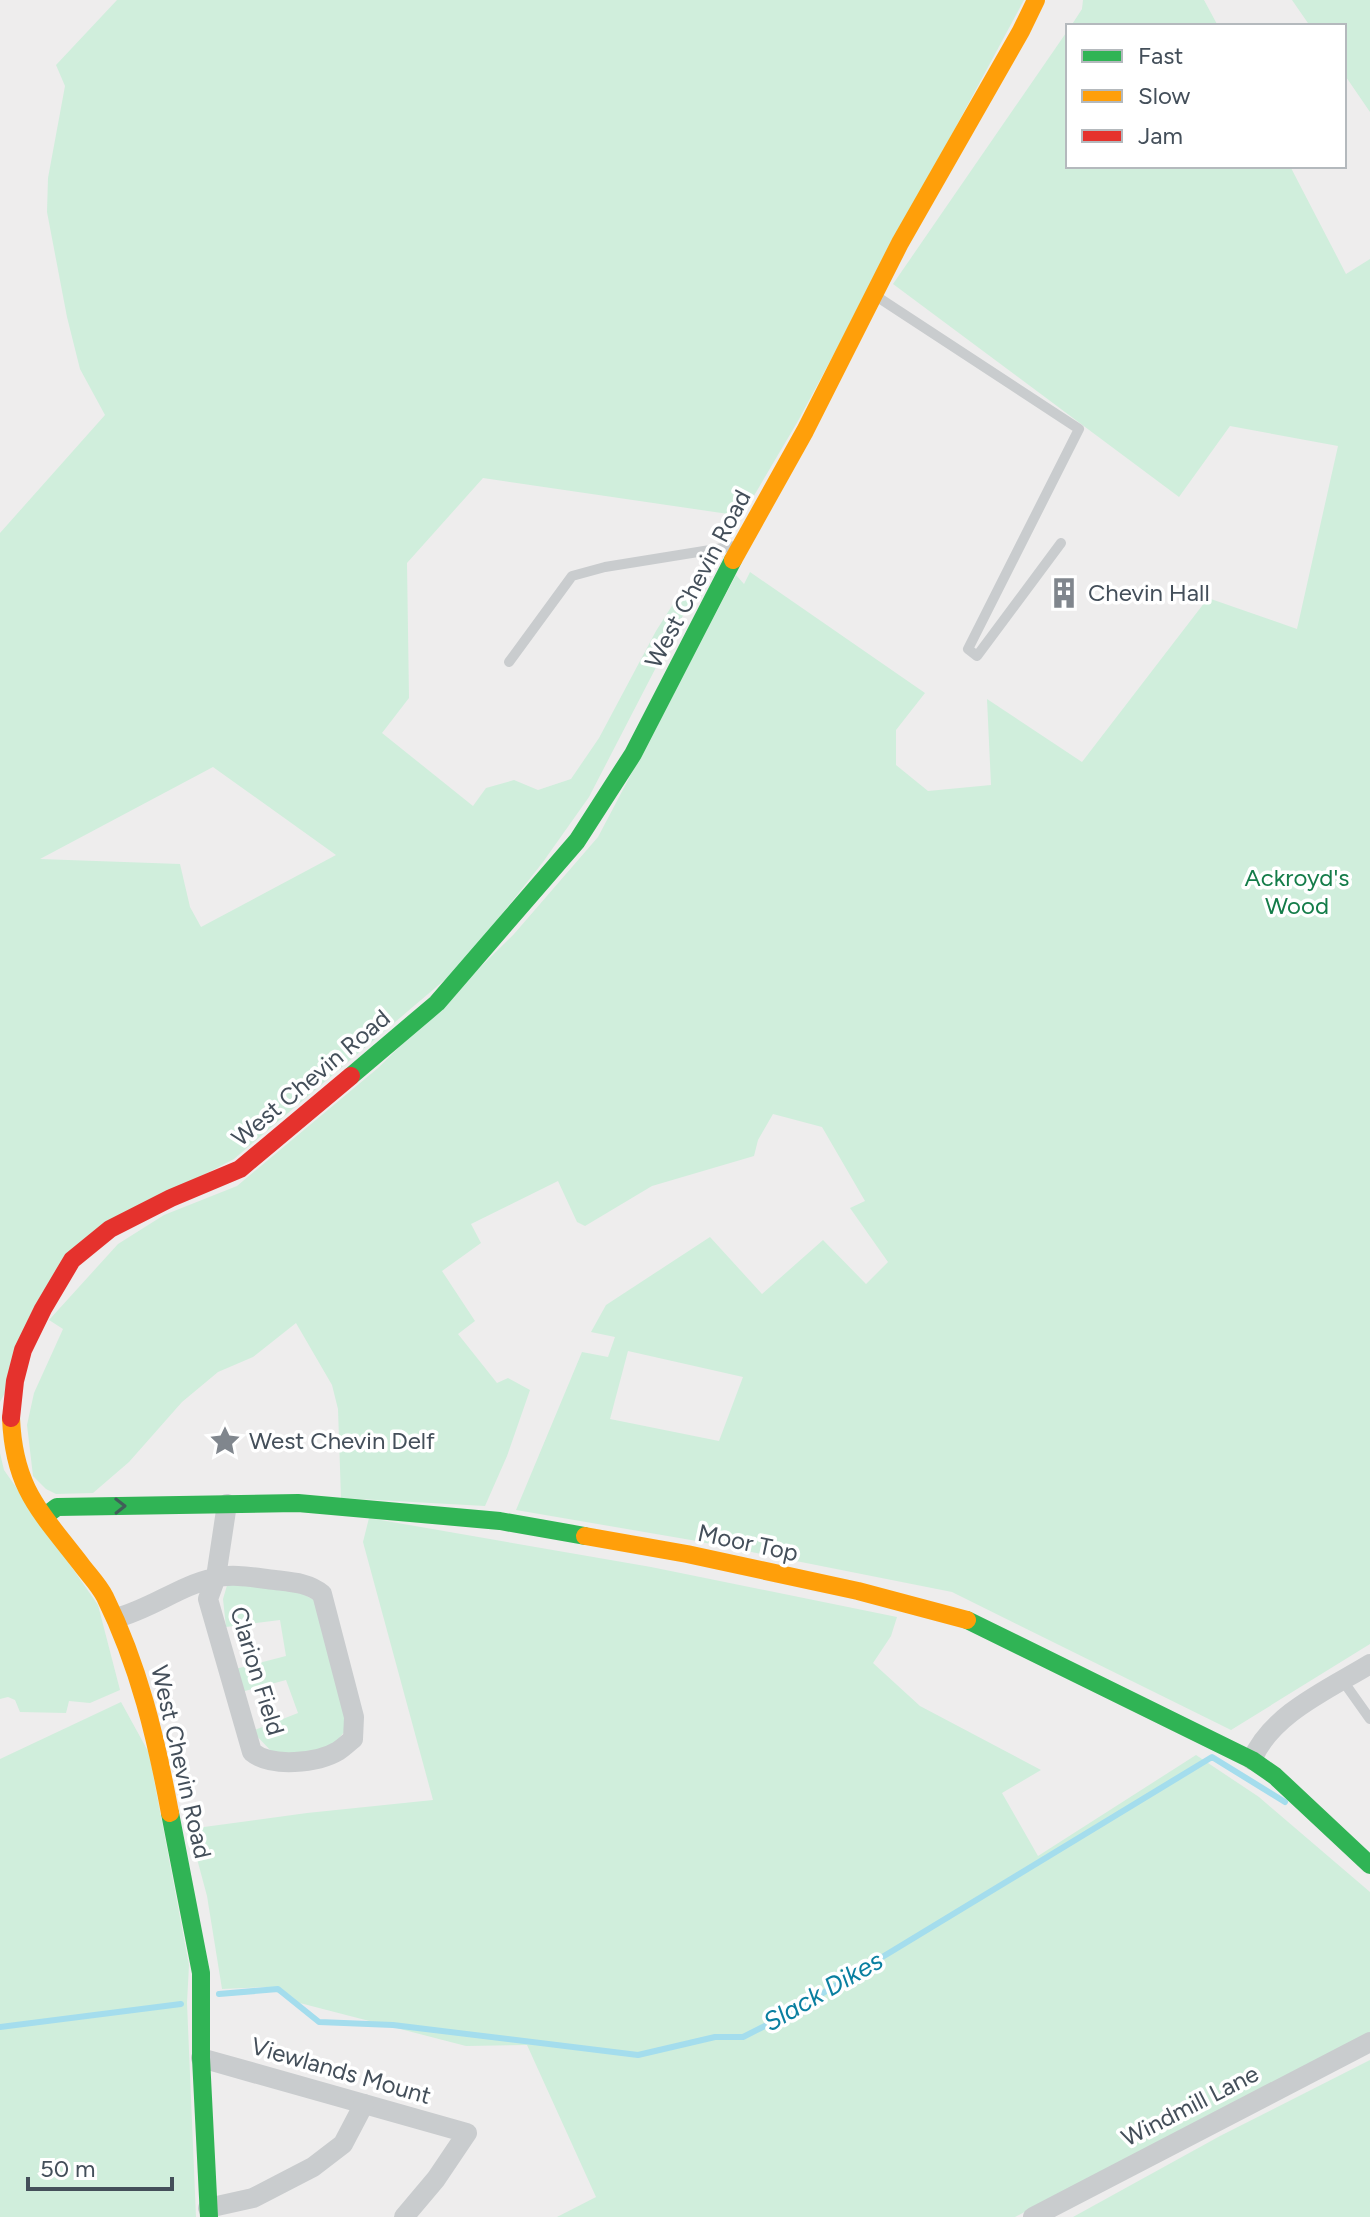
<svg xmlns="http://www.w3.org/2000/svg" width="1370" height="2217" font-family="Figtree,sans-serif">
<rect width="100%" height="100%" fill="#eeeded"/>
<g fill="#d0eedc" fill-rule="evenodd">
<path d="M117 0H1024L798 421 742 516 483 478 407 563 409 698 382 733 473 806 486 788 514 780 538 790 571 779 599 738 656 631 675 601 692 584 711 556H718L680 621 589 797 543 862 461 966 234 1159 90 1234 0 1402V533L105 415 80 369 67 317 47 212 48 178 65 86 56 65ZM213 767 336 855 201 927 190 907 180 864 40 859Z"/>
<path d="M1083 0H1204L1218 26H1071L1082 9Z"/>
<path d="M1292 0H1370V112L1344 74V26H1310Z"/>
<path d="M1068 30V166H1290L1346 274 1370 259V1644L1231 1730 952 1592 691 1540 516 1510 582 1352 608 1357 615 1337 591 1332 606 1305 710 1237 762 1294 823 1240 866 1284 888 1262 850 1208 865 1201 822 1127 773 1114 758 1140 754 1156 652 1186 585 1226 577 1222 558 1181 471 1224 481 1243 442 1271 475 1321 458 1334 497 1383 508 1378 530 1390 507 1456 485 1506 341 1498 338 1409 332 1385 296 1323 253 1357 218 1372 182 1402 129 1462 93 1493 56 1494 46 1489 33 1476 27 1425 34 1393 63 1329 49 1320 118 1244 164 1215 237 1186 378 1068 514 934 598 837 736 575 744 584 750 572 925 693 896 730V765L928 791 991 785 987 699 1082 762 1208 598 1297 629 1338 446 1230 426 1179 497 893 284ZM628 1351 743 1377 719 1441 610 1419Z"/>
<path d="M0 1453 4 1470 98 1605 120 1690 90 1703 69 1701 66 1713 20 1712 15 1700 8 1697 0 1699Z"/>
<path d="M369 1518 651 1567 897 1617 891 1636 873 1663 920 1706 1041 1770 1002 1793 1038 1856 1196 1755 1259 1797 1370 1892V2032L1015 2217H557L596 2197 527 2045 466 2046 292 2001 268 1987 222 1989 207 1896 189 1829 307 1813 433 1800 363 1542Z"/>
<path d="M228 1582 295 1590 318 1602 348 1727 337 1741 321 1750 294 1755 271 1751 252 1731 298 1713 286 1680 241 1692 235 1669 286 1656 280 1620 226 1627 223 1599Z"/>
<path d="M121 1702 149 1753 189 1965 187 2003 196 2217H0V1759Z"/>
<path d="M1370 2060V2217H1073L1220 2136Z"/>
</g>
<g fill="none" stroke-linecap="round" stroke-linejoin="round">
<g stroke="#a4dded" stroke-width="6">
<path d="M219 1994 278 1989 319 2022 393 2025 638 2055 715 2037H743L790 2013 1212 1757 1285 1802"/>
<path d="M0 2027 181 2004"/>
</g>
<g stroke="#c9ccce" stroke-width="10">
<path d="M876 296 1079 429 968 649 977 656 1061 543"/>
<path d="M509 662 572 576 605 567 735 546"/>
<path d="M1343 1681 1370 1719"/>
</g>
<g stroke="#c9ccce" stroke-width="20">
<path d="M116 1618C151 1609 179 1586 214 1578 233 1573 256 1578 275 1580 292 1582 309 1583 322 1594L354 1717 353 1739C348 1743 344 1747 338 1751 318 1763 271 1768 252 1752L208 1599 216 1577 227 1504"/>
<path d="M1252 1760C1271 1714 1329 1689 1370 1664"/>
<path d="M201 2058 467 2133 436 2179 404 2217"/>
<path d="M208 2208 253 2198 313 2167 343 2144 364 2104"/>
<path d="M1033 2217 1370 2042"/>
</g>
<g stroke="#30b455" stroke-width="18">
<path d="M351 1076 437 1003 577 841 633 754 733 560"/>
<path d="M45 1516 57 1507 298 1503 500 1521 585 1536"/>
<path d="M967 1620 1252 1760 1275 1776 1370 1865"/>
<path d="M170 1813 201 1973V2058L209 2217"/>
</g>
<g stroke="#ff9f0a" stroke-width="18">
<path d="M733 560 805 431 900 243 1021 31 1036 0"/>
<path d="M11 1418C14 1488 39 1510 80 1563 88 1574 99 1585 105 1597 139 1666 156 1738 170 1813"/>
<path d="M585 1536 687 1554 858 1591 967 1620"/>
</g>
<path stroke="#e5322d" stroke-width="18" d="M11 1418 15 1381 23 1350 43 1309 72 1260 110 1229 171 1198 240 1169 351 1076"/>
</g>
<defs><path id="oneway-chevron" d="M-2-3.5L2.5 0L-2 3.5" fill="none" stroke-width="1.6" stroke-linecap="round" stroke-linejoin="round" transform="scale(2)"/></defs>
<use stroke="#415e59" href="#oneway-chevron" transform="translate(120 1506) rotate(-1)"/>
<defs>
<symbol id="building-bare" viewBox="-9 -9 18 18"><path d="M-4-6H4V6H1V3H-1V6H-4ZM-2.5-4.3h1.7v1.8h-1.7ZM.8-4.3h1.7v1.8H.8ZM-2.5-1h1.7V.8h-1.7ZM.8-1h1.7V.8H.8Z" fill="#80868d" stroke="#fff" stroke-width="2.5" paint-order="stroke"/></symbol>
<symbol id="sight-bare" viewBox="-9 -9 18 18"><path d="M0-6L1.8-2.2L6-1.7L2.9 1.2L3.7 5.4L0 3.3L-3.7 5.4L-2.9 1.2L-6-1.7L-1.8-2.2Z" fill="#80868d" stroke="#fff" stroke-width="2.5" paint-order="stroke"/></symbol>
</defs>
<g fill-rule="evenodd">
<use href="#building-bare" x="1042" y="571" width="44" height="44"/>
<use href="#sight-bare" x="203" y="1419" width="44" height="44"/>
</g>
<g text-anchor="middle" stroke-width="7" stroke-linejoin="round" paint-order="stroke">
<g font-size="24" fill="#444f5a" stroke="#fff">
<text transform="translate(698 579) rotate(-62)" y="8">West Chevin Road</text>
<text transform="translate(311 1078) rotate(-40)" y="8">West Chevin Road</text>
<text transform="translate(748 1543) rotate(12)" y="8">Moor Top</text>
<text transform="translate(257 1671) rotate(73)" y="8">Clarion Field</text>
<text transform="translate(181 1762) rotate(77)" y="8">West Chevin Road</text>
<text transform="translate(341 2071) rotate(16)" y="8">Viewlands Mount</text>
<text transform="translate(1190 2106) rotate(-27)" y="8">Windmill Lane</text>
</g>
<g font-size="24" fill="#444f5a" stroke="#fff" text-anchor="start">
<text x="1088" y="601">Chevin Hall</text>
<text x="249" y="1449">West Chevin Delf</text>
</g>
<g font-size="24" fill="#147c49" stroke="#fff">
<text x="1297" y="886">Ackroyd's<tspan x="1297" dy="28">Wood</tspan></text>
</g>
<g font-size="26" font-style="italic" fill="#097fa0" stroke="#fff">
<text transform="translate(823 1991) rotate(-30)" y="9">Slack Dikes</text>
</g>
</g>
<rect x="1066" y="24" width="280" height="144" fill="#ffffff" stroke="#b4b9bd" stroke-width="2"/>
<rect x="1082" y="50" width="40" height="12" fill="#30b455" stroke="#b4b9bd" stroke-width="2"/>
<text x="1138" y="64" font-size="24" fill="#444f5a">Fast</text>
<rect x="1082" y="90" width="40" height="12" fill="#ff9f0a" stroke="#b4b9bd" stroke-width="2"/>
<text x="1138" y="104" font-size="24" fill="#444f5a">Slow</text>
<rect x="1082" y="130" width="40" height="12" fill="#e5322d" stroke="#b4b9bd" stroke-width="2"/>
<text x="1138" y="144" font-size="24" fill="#444f5a">Jam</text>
<path d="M28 2177v12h144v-12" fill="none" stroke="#444f5a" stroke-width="4"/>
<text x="40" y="2177" font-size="24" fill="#444f5a" stroke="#ffffff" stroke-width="6" paint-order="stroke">50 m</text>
</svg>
